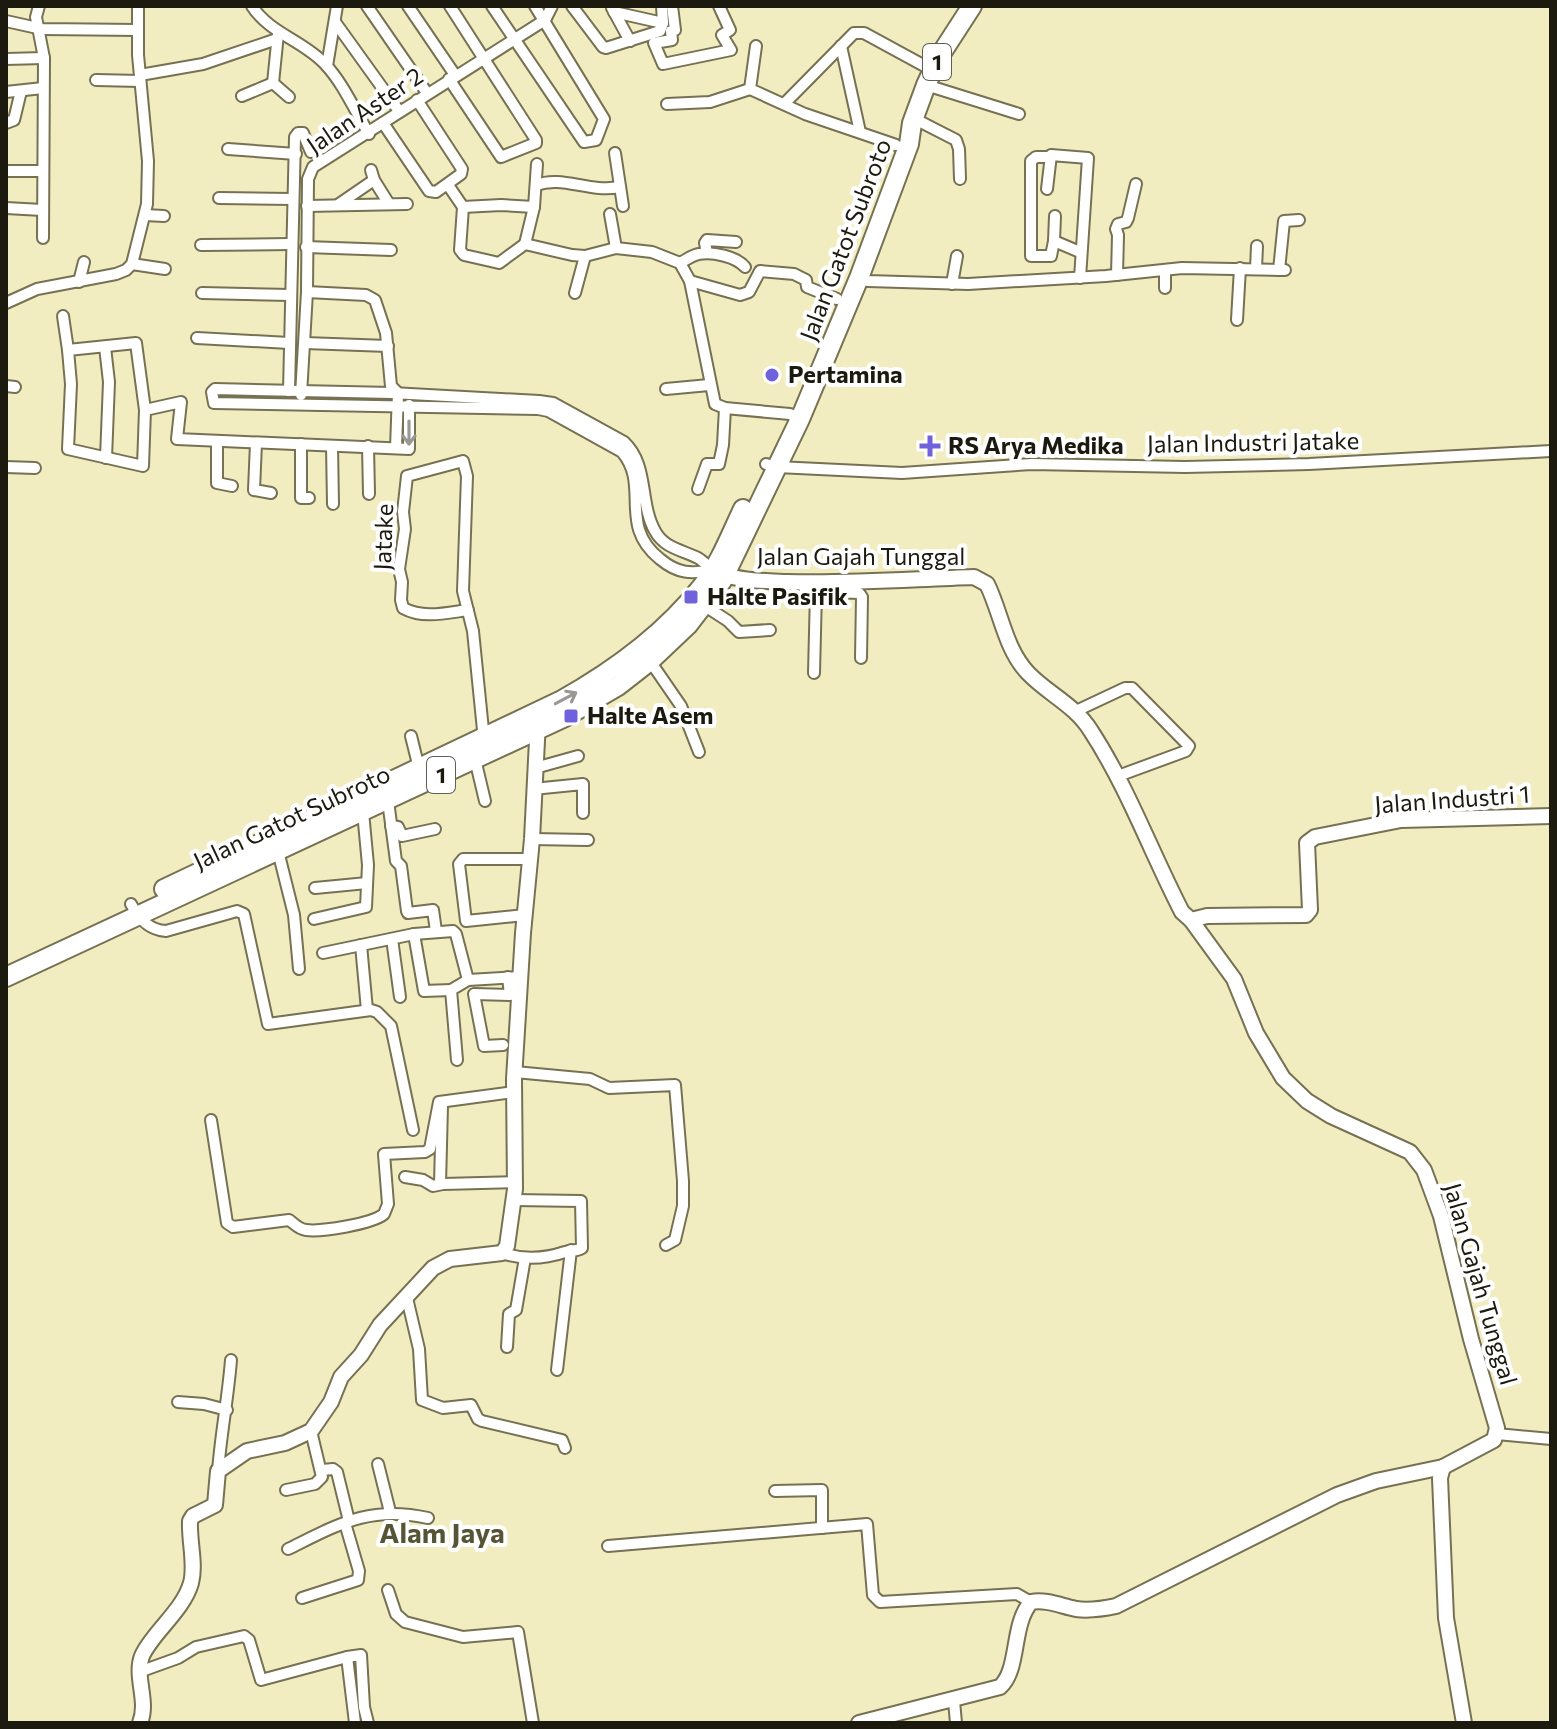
<svg xmlns="http://www.w3.org/2000/svg" width="1557" height="1729" font-family="Commissioner,sans-serif">
<rect width="100%" height="100%" fill="#fcf8d4"/>
<rect fill="#f2edc1" x="6" y="6" width="1545" height="1717"/>
<g fill="none" stroke-linecap="round" stroke-linejoin="round">
<defs>
<g id="street">
<path d="M39 6 36 17 44 58 43 238"/>
<path d="M252 6C269 33 304 41 325 64 343 83 355 111 369 134"/>
<path d="M367 6 427 93"/>
<path d="M408 6 455 75"/>
<path d="M492 6 584 142 596 140 604 119 535 6"/>
<path d="M572 6 603 47 606 48 660 31 663 23 662 6"/>
<path d="M672 6 675 30 671 31 672 40 654 43 663 64 731 50 722 35 730 30 719 6"/>
<path d="M612 8 630 41"/>
<path d="M614 12 663 23"/>
<path d="M6 21 42 29 138 30"/>
<path d="M335 22 399 111"/>
<path d="M278 34 273 83 289 97"/>
<path d="M756 46 750 89 805 114 896 145"/>
<path d="M841 46 860 132"/>
<path d="M6 59 44 58"/>
<path d="M327 66 337 6"/>
<path d="M140 75 203 64 277 39"/>
<path d="M449 79 501 157 536 143V140L450 6"/>
<path d="M96 80 140 81"/>
<path d="M926 85 1019 114"/>
<path d="M6 92 43 88"/>
<path d="M242 96 273 83"/>
<path d="M667 104 710 102 750 89"/>
<path d="M784 104 854 33H864L932 70"/>
<path d="M913 118 956 140 959 149 960 179"/>
<path d="M6 123 14 120 21 91"/>
<path d="M383 123 429 191 436 192 461 174 462 169 417 100"/>
<path d="M228 149 296 154"/>
<path d="M615 153 623 206"/>
<path d="M1051 157H1036L1031 161V256H1051L1054 241"/>
<path d="M371 170 374 180 389 204"/>
<path d="M6 171H42"/>
<path d="M448 185 463 207 460 250 464 255 499 263 525 244 572 255 585 256 616 248 652 252 680 263 690 281 715 404 725 408 790 414 800 419"/>
<path d="M536 185C563 175 588 193 620 187"/>
<path d="M1047 189 1051 155 1088 158 1080 278"/>
<path d="M219 198 293 199"/>
<path d="M339 204 374 180"/>
<path d="M307 206 407 204"/>
<path d="M463 207 501 205 534 207"/>
<path d="M6 208 42 210"/>
<path d="M610 214 616 248"/>
<path d="M145 215 164 216"/>
<path d="M1055 216 1054 241 1080 252"/>
<path d="M525 244 534 207 537 164"/>
<path d="M201 245 291 244"/>
<path d="M306 247 391 250"/>
<path d="M707 253 705 243 707 240 736 242"/>
<path d="M680 263C686 260 692 255 699 254 712 251 737 257 745 267"/>
<path d="M132 264 165 269"/>
<path d="M1256 269 1257 246"/>
<path d="M1165 270V288"/>
<path d="M1279 270 1284 221 1299 220"/>
<path d="M1117 275 1118 235 1116 229 1118 224 1126 222 1128 218 1136 184"/>
<path d="M859 278 868 281 968 284 1106 276 1182 268 1285 270"/>
<path d="M690 281 740 295 749 292 760 271 794 274 806 280 807 287 837 299"/>
<path d="M79 282 84 262"/>
<path d="M952 284 957 256"/>
<path d="M307 292 366 295 375 300 386 333 391 386 398 393 396 448"/>
<path d="M202 293 290 295"/>
<path d="M575 293 585 256"/>
<path d="M6 303 37 289 116 274 126 270 132 264 147 204 148 161 138 55V6"/>
<path d="M63 316 68 350"/>
<path d="M1237 320 1240 268"/>
<path d="M197 338 289 343"/>
<path d="M136 343 145 410 143 466 68 449 71 384 68 350Z"/>
<path d="M305 343 388 346"/>
<path d="M105 347 109 382 106 458"/>
<path d="M6 386 15 387"/>
<path d="M215 389 392 393 539 401 553 403 624 442C649 465 639 503 655 531 664 548 682 550 698 558 703 561 708 566 713 570 691 574 678 574 660 559 617 525 651 486 622 452L548 411 538 409 214 403 212 392Z"/>
<path d="M666 389 709 385"/>
<path d="M289 391 295 137 298 133H303L311 152"/>
<path d="M301 395 307 292 308 179 313 167 545 20 552 6"/>
<path d="M145 410 181 402 177 439 409 449V405"/>
<path d="M217 441V483L232 486"/>
<path d="M256 443 254 490 271 493"/>
<path d="M301 444V498H309"/>
<path d="M332 446 333 504"/>
<path d="M368 446 369 494"/>
<path d="M766 464 777 467 902 473 1032 464 1185 467 1309 464 1551 451"/>
<path d="M6 467 35 468"/>
<path d="M698 489 707 464H719L723 445 725 408"/>
<path d="M801 582 806 591 859 593 862 597 861 658"/>
<path d="M705 606 728 621 739 632 770 630"/>
<path d="M468 610C446 613 423 619 403 608L401 600 402 582 399 569 405 529 403 512 407 476 463 461 467 476 463 591 473 631 484 740"/>
<path d="M650 661 681 706 699 752"/>
<path d="M814 673 816 592"/>
<path d="M1076 711 1125 688H1132L1189 746 1186 751 1118 776"/>
<path d="M411 736 419 768"/>
<path d="M475 759 485 801"/>
<path d="M535 768 578 756"/>
<path d="M533 789 583 784V813"/>
<path d="M388 801 396 861 401 866 407 911 408 913 433 910 436 931"/>
<path d="M391 826 398 827 402 836 435 829"/>
<path d="M532 839 588 840"/>
<path d="M278 851 294 915 299 969"/>
<path d="M315 888 367 883"/>
<path d="M131 904C139 919 149 930 166 931L237 911 244 914 268 1024 371 1010 377 1012 391 1026 413 1130"/>
<path d="M525 915 466 921 459 864 463 859H530"/>
<path d="M314 919 366 907 368 865 363 812"/>
<path d="M414 934 424 991 451 990"/>
<path d="M392 939 400 997"/>
<path d="M361 945 367 1010"/>
<path d="M323 953 414 934 453 931 456 934 468 980"/>
<path d="M503 1045 484 1046 474 994 510 995 508 977"/>
<path d="M457 1060 451 990 468 980 520 977"/>
<path d="M515 1072 590 1079 609 1088 675 1085 683 1181V1206L675 1240 666 1245"/>
<path d="M211 1120 227 1223 233 1227 289 1220C295 1224 298 1229 306 1230 321 1232 372 1224 384 1214L388 1204 384 1154 425 1152 430 1149 439 1102 514 1092"/>
<path d="M405 1177 423 1180 433 1186 443 1184 515 1182"/>
<path d="M440 1184 442 1106"/>
<path d="M502 1253C523 1260 544 1259 565 1252 572 1249 576 1252 582 1248L581 1201 514 1200"/>
<path d="M407 1298 419 1349 422 1400 443 1408 471 1405 478 1419 482 1421 562 1440 565 1448"/>
<path d="M507 1347 509 1314 516 1310 525 1258"/>
<path d="M557 1370 571 1250"/>
<path d="M178 1402 204 1404 227 1410"/>
<path d="M1497 1434 1551 1439"/>
<path d="M378 1464 390 1512"/>
<path d="M322 1470 333 1469 337 1472 349 1521"/>
<path d="M218 1471C221 1433 228 1398 231 1360"/>
<path d="M286 1490 315 1484 322 1477 311 1431"/>
<path d="M775 1491 822 1490V1528"/>
<path d="M608 1546 867 1524 873 1595 880 1602 1017 1594 1031 1602"/>
<path d="M288 1549C339 1524 370 1505 428 1518"/>
<path d="M388 1590 396 1614 405 1622 463 1637 518 1632 533 1723"/>
<path d="M302 1598 358 1580 359 1571 345 1523"/>
<path d="M347 1657 361 1655 364 1707 368 1723"/>
<path d="M139 1672 178 1658 196 1647 244 1636 249 1640 261 1680 347 1657 355 1723"/>
<path d="M954 1701 956 1723"/>
</g>
<g id="secondary">
<path d="M719 573C740 581 764 581 787 582 849 584 912 579 974 577L987 584C1001 612 1005 649 1028 673 1048 694 1075 705 1091 731 1128 788 1151 852 1182 912L1191 920 1234 979 1256 1033 1283 1078 1307 1101 1331 1116 1410 1152 1424 1170 1441 1216 1471 1339 1497 1428 1494 1440 1443 1467 1376 1481 1337 1495 1116 1606C1102 1609 1090 1611 1076 1609 1061 1606 1046 1599 1031 1602 1011 1625 1020 1669 1000 1687L859 1723"/>
<path d="M1191 920 1207 916 1306 915 1310 910 1307 843 1315 837 1401 820 1551 816"/>
<path d="M1443 1467 1440 1478 1446 1618 1464 1723"/>
<path d="M140 1723C149 1701 134 1677 142 1656 152 1633 183 1611 191 1583 196 1564 189 1542 190 1521L193 1516 215 1505 218 1471 247 1451 285 1443 311 1431 331 1402 341 1377 361 1355 380 1325 433 1268 450 1259 502 1253 507 1246 515 1189 514 1079 523 933 532 839 538 721"/>
</g>
<g id="highway">
<path d="M164 889 560 701C614 671 664 635 703 585 720 563 731 534 743 509"/>
<path d="M6 977 565 717 618 686 650 661 688 625 722 581 800 419 859 278 909 144 912 123 926 85 939 57 972 6"/>
</g>
</defs>
<use href="#street" stroke="#767152" stroke-width="14"/>
<use href="#secondary" stroke="#767152" stroke-width="18"/>
<use href="#highway" stroke="#767152" stroke-width="22"/>
<use href="#street" stroke="#fff" stroke-width="10"/>
<use href="#secondary" stroke="#fff" stroke-width="14"/>
<use href="#highway" stroke="#fff" stroke-width="18"/>
</g>
<defs><path id="oneway-shaft" d="M-6 0H5M1.5-3L5.5 0L1.5 3" fill="none" stroke-width="1.6" stroke-linecap="round" stroke-linejoin="round" transform="scale(2)"/></defs>
<g stroke="#999893">
<use href="#oneway-shaft" transform="translate(409 433) rotate(90)"/>
<use href="#oneway-shaft" transform="translate(566 698) rotate(-28)"/>
</g>
<g fill="#6f62dc" stroke="#fff" stroke-width="3">
<circle cx="772" cy="375" r="8"/>
<path d="M926 434h8v8h8v8h-8v8h-8v-8h-8v-8h8z"/>
<rect x="683" y="589" width="16" height="16" rx="4"/>
<rect x="563" y="708" width="16" height="16" rx="4"/>
</g>
<g text-anchor="middle" stroke-width="8" stroke-linejoin="round" paint-order="stroke">
<g fill="#fff" stroke="#605f56" stroke-width="2">
<rect x="923" y="44" width="28" height="36" rx="6"/>
<rect x="427" y="757" width="28" height="36" rx="6"/>
</g>
<g font-size="22" font-weight="bold" fill="#1c1a0e">
<text x="937" y="70">1</text>
<text x="441" y="783">1</text>
</g>
<g font-size="24" fill="#1c1a0e" stroke="#fff">
<text transform="translate(365 111) rotate(-34)" y="8">Jalan Aster 2</text>
<text transform="translate(846 240) rotate(-69)" y="8">Jalan Gatot Subroto</text>
<text transform="translate(1253 443) rotate(-1)" y="8">Jalan Industri Jatake</text>
<text transform="translate(384 537) rotate(-88)" y="8">Jatake</text>
<text x="861" y="565">Jalan Gajah Tunggal</text>
<text transform="translate(1452 800) rotate(-4)" y="8">Jalan Industri 1</text>
<text transform="translate(292 818) rotate(-25)" y="8">Jalan Gatot Subroto</text>
<text transform="translate(1480 1284) rotate(74)" y="8">Jalan Gajah Tunggal</text>
</g>
<g font-size="24" font-weight="bold" fill="#1c1a0e" stroke="#fff" text-anchor="start">
<text x="788" y="383">Pertamina</text>
<text x="948" y="454">RS Arya Medika</text>
<text x="707" y="605">Halte Pasifik</text>
<text x="587" y="724">Halte Asem</text>
</g>
<g font-size="28" font-weight="bold" fill="#575335" stroke="#fff">
<text x="442" y="1543">Alam Jaya</text>
</g>
</g>
<rect width="1557" height="1729" fill="none" stroke="#1c1a0e" stroke-width="16"/>
</svg>
